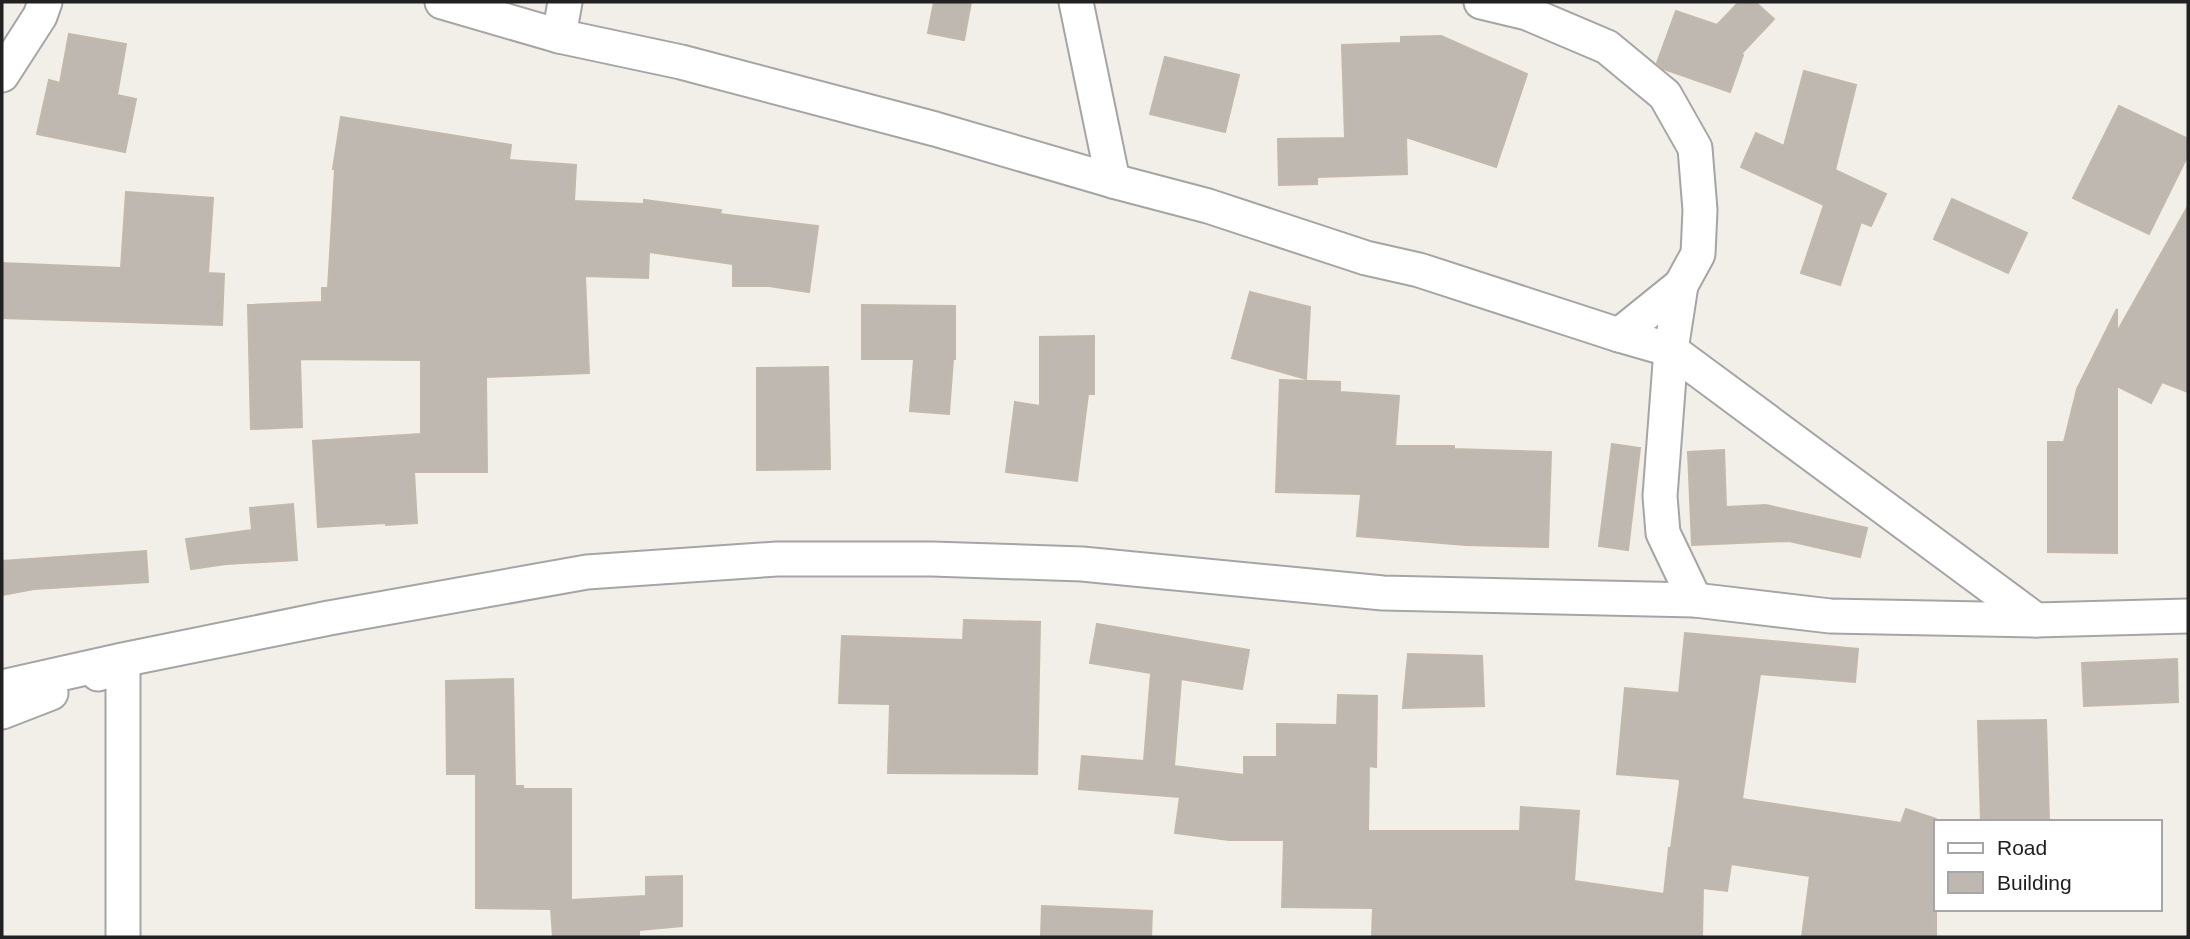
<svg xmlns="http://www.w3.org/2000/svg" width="2190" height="939" font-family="Arial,sans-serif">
<rect width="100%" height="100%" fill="#f1efe8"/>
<g fill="#beb8b1" stroke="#c2b9aa" stroke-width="2">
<path d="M934 2H971L964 40 928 33Z"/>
<path d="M1739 2H1755L1774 19 1741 54 1743 55 1730 92 1664 69 1657 63 1676 11 1717 25Z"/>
<path d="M69 34 126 44 117 95 136 99 125 152 37 134 49 80 60 83Z"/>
<path d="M1441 36 1527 74 1496 167 1406 137 1407 174 1317 177V184L1279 185 1278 139 1345 138 1342 45 1401 43V37Z"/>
<path d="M1165 57 1239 75 1225 132 1150 114Z"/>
<path d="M1804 71 1856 85 1835 170 1886 194 1871 226 1861 222 1840 285 1801 273 1824 205 1741 167 1756 133 1784 146Z"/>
<path d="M2119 106 2188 139V155L2149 234 2073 198Z"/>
<path d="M341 117 511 145 509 160 576 165 574 201 644 204V200L721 210 720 214 818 226 809 292 769 286H733V264L649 252 648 278 585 276 589 373 486 377 487 472H414L417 523 386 525V523L318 527 313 441 421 434V360L300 359 302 427 251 429 248 305 322 302V288H328L335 169H333Z"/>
<path d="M126 192 213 198 208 273 224 274 222 325 2 318V263L121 268Z"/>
<path d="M1952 199 2027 233 2008 273 1934 239Z"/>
<path d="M2188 206V392L2162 382 2151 403 2117 386V553L2048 552V442H2064L2077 389 2117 309V332Z"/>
<path d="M1250 292 1310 307 1306 379 1232 358Z"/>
<path d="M862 305 955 306V359H953L949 414 910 411 914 359H862Z"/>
<path d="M1094 336V394H1088L1077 481 1006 472 1015 402 1040 406V337Z"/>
<path d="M828 367 830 469 757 470V368Z"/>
<path d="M1280 380 1340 382V392L1399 396 1395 446H1454V449L1551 452 1548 547 1466 545 1357 536 1361 494 1276 492Z"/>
<path d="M1612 444 1640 448 1628 550 1599 546Z"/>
<path d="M1724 450 1726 507 1766 505 1867 528 1860 557 1789 541 1692 545 1688 452Z"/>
<path d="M293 504 297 560 226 564 191 569 186 539 252 530 250 508Z"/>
<path d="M146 551 148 582 34 589 2 595V561Z"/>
<path d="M964 620 1040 622 1037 774 888 773 890 704 839 703 842 636 963 640Z"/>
<path d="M1097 624 1249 650 1242 689 1181 679 1174 766 1244 775V757H1277V724L1337 725 1338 695 1377 696 1376 767 1369 766 1368 831H1520L1521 807 1579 811 1574 881 1664 894 1669 848H1671L1680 782 1679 779 1617 774 1625 688 1679 693 1685 633 1858 649 1855 682 1760 674 1742 799 1901 823 1906 809 1936 819V937H1802L1810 876 1731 864 1727 891 1703 888 1702 937H1372L1373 908 1282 907 1284 840H1229L1175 833 1180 797 1079 789 1082 756 1144 761 1151 673 1090 663Z"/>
<path d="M1408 654 1482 656 1484 706 1403 708Z"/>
<path d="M2177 659 2178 702 2084 706 2082 663Z"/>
<path d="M513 679 515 786H523V789H571V900L646 896V877L682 876V926L639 930V937H553L551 909 476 908V774H447L446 681Z"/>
<path d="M2046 720 2049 822H1981L1978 721Z"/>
<path d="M1042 906 1152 911 1151 937H1041Z"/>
</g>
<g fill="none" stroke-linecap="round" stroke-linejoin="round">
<defs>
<g id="minor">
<path d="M442 2 559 36 681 62 935 129 1113 181 1208 206 1366 258 1419 270 1619 335 1671 350 2036 620"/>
<path d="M1076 2 1113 181"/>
<path d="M1481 2 1527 13 1607 47 1665 95 1695 148 1700 210 1698 254 1681 285 1671 350 1660 496 1663 533 1695 600"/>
<path d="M559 36 565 2"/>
<path d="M2 75 40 16 45 2"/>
<path d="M1619 335 1681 285"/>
<path d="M98 674 123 665V937"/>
<path d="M2 687 122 660 329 618 587 572 777 559H932L1082 564 1383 593 1695 600 1830 616 2036 620 2188 616"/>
<path d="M2 712 51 693"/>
</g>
</defs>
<use href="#minor" stroke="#a5a5a5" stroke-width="37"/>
<use href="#minor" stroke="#fff" stroke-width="33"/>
</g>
<rect width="2190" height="939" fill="none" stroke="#212121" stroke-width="7"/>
<rect x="1934" y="820" width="228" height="91" fill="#ffffff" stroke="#a6a6a6" stroke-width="2"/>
<rect x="1948" y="843" width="35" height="10" fill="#ffffff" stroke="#a6a6a6" stroke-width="2"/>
<text x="1997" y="855" font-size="21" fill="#212121">Road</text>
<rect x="1948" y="872" width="35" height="21" fill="#beb8b1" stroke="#a6a6a6" stroke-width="2"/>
<text x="1997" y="890" font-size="21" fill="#212121">Building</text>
</svg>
